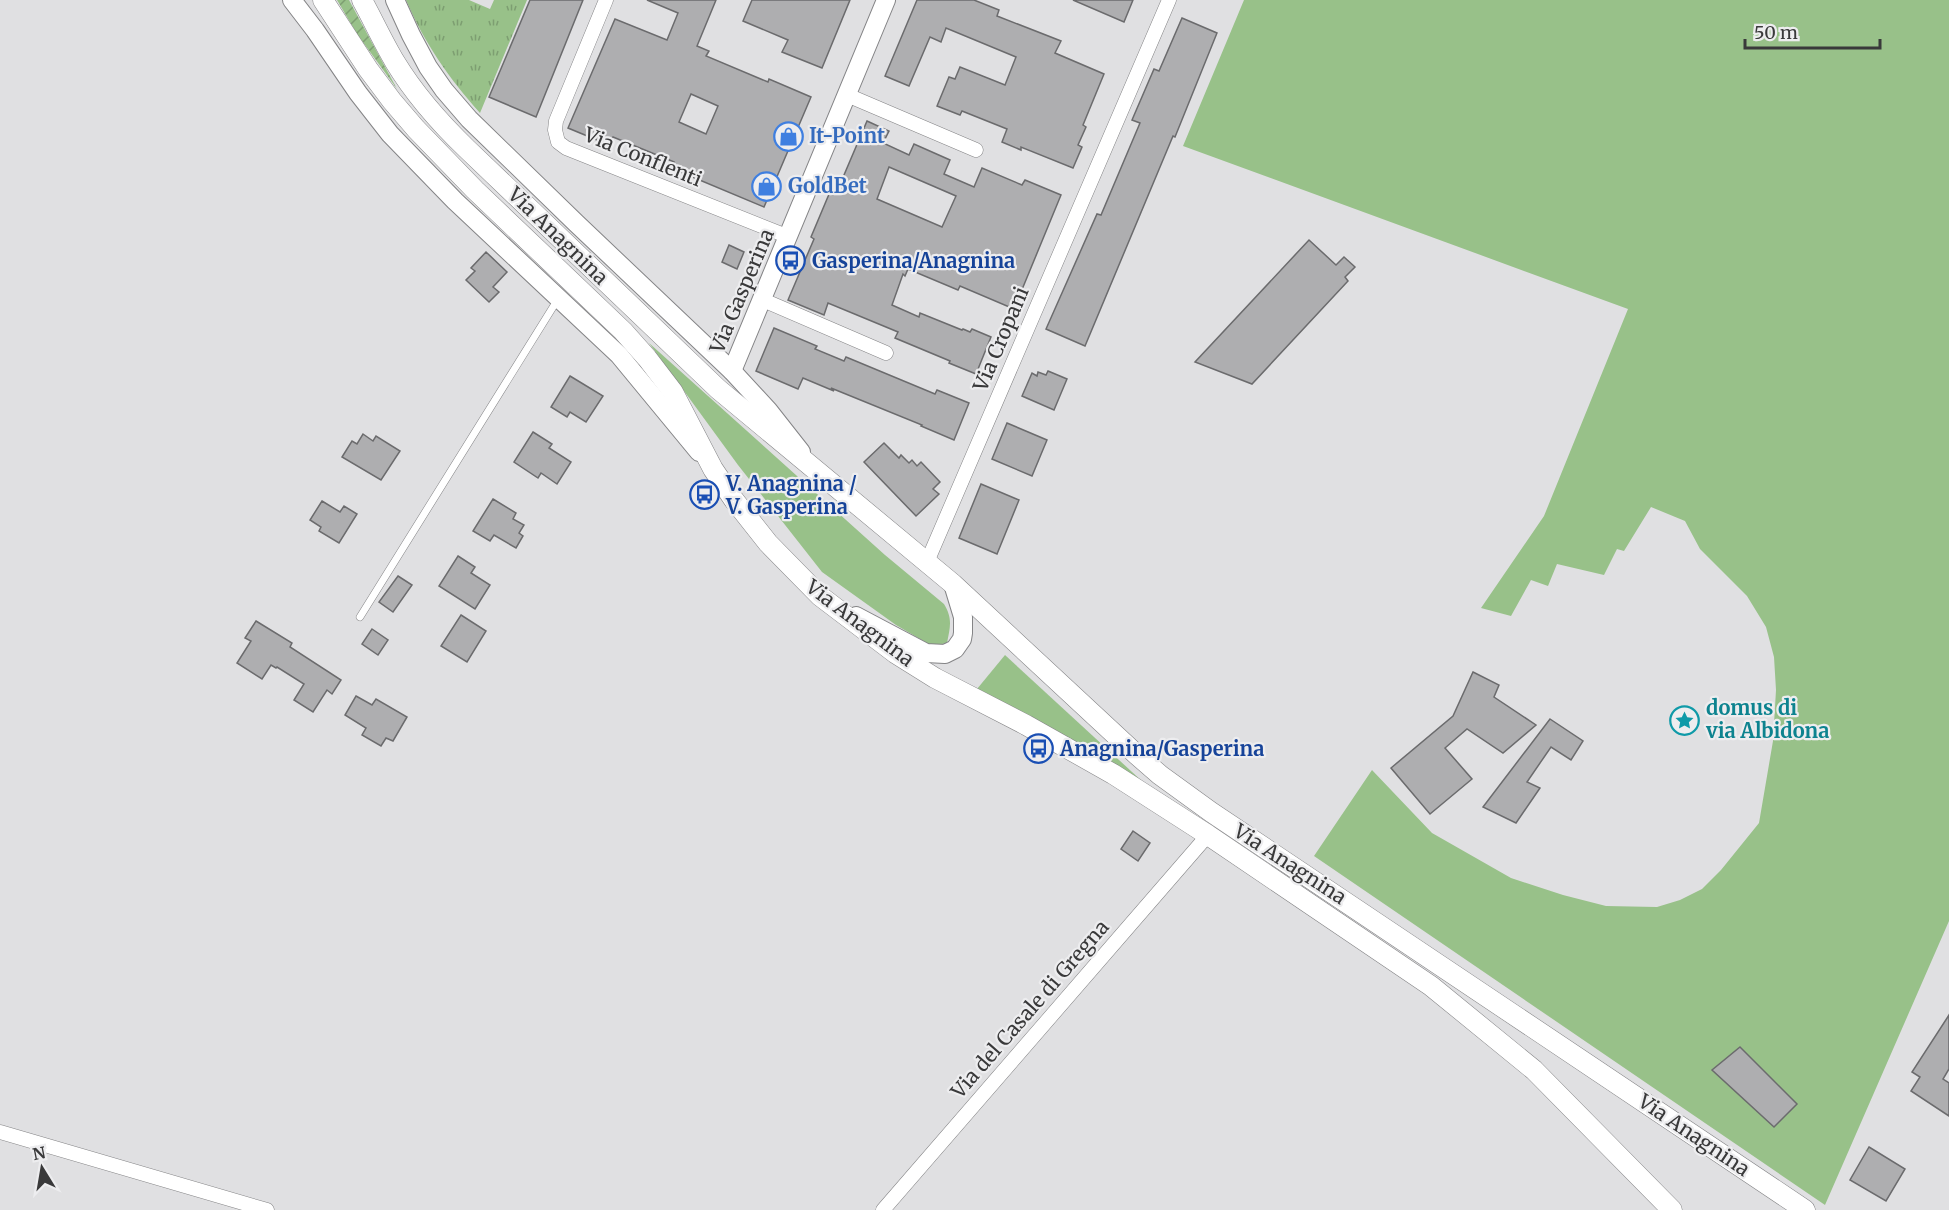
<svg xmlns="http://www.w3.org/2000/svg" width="1949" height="1210" font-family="Merriweather,serif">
<defs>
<pattern id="park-tufts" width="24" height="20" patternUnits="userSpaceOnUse" patternTransform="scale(1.5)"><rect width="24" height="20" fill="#98c189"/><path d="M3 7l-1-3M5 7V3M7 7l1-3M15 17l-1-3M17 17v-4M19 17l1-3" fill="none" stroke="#7d9e71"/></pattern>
<pattern id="garden-furrows" width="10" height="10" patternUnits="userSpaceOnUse" patternTransform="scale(1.5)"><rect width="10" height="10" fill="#98c189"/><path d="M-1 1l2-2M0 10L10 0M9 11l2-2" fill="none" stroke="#7d9e71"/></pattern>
</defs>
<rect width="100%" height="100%" fill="#e0e0e2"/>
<g fill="#98c189">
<path d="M1244 0H1949V921L1825 1205 1314 856 1372 770 1432 833 1511 878 1563 895 1606 906 1657 907 1680 900 1702 889 1721 870 1759 823 1773 741 1776 690 1774 657 1766 627 1747 596 1700 549 1685 521 1651 507 1624 551 1617 549 1604 575 1557 564 1548 586 1531 580 1511 616 1481 608 1544 516 1628 309 1183 146Z"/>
<path d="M649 343 885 555 944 604C953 619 950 627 947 643L932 646 896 625 822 572 738 465Z"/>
<path d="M1005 655 1144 783 977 689Z"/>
</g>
<path fill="url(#park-tufts)" d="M406 0H469L490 9 494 0H527L480 113C448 77 425 44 406 0Z"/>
<path fill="url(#garden-furrows)" d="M337 0H349L397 89 357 34Z"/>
<g fill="#aeaeb0" stroke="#6b6b6d" stroke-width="1.5" fill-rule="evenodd">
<path d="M530 0H583L536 117 489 97Z"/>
<path d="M647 0H716L697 46 709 51 706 56 768 82 769 79 811 97 764 207 671 168 674 162 613 137 609 145 568 128 615 19 667 40 678 13ZM691 94 718 106 706 134 679 122Z"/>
<path d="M752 0H850L822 68 782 52 788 40 743 21Z"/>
<path d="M917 0H974L999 10 997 16 1061 41 1055 53 1104 74 1083 125 1086 127 1078 145 1082 147 1073 168 1021 147V150L1002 142 1007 129 962 111 960 115 937 106 949 77 955 79 960 67 1005 85 1016 57 946 28 941 42 930 37 909 86 885 76Z"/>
<path d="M1073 0H1133L1124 22Z"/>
<path d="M1182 18 1217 33 1175 137 1173 136 1085 346 1046 329 1097 214 1101 215 1140 123 1132 120 1154 69 1159 71Z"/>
<path d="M867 121 889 131 883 143 909 155 914 144 950 160 944 174 974 187 982 168 1022 185 1025 180 1061 195 1014 309 960 286 958 290 908 269 905 276 903 274 892 305 919 317 920 313 962 330 963 329 970 332 972 329 991 337 976 374 949 363 950 361 895 338 898 332 828 303 824 315 788 300 814 239 811 237 835 180 841 182ZM889 167 956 196 942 227 877 199Z"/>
<path d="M1309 240 1336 265 1344 257 1355 267 1345 277 1348 281 1252 384 1195 362Z"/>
<path d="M729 245 744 252 737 269 722 262Z"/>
<path d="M486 252 507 272 493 287 499 292 489 302 466 280 475 271 471 268Z"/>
<path d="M774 328 817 346 815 349 844 361 846 357 935 394 937 390 969 403 954 440 921 426 922 425 831 388 834 391 803 378 798 389 756 371Z"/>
<path d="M1048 371 1067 379 1054 410 1022 396 1032 373 1037 376 1038 372 1046 375Z"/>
<path d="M570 376 603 396 586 422 570 412 567 417 551 407Z"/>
<path d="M1007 423 1047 440 1032 476 992 459Z"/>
<path d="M533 432 552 444 549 448 571 462 557 484 541 473 538 478 514 462Z"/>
<path d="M363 434 373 441 376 436 400 451 381 480 342 457 352 441 357 444Z"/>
<path d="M884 443 899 458 901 455 909 463 912 460 917 466 921 462 940 482 933 489 939 494 916 516 864 462Z"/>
<path d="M981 484 1019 500 997 554 959 538Z"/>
<path d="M493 499 516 513 513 519 524 525 519 533 523 536 516 548 494 535 490 541 473 531Z"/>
<path d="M322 501 340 512 344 506 357 514 339 543 319 531 321 527 310 520Z"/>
<path d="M458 556 475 567 471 573 490 585 475 609 439 586Z"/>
<path d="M398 576 412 585 393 612 379 602Z"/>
<path d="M461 615 486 631 467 662 441 646Z"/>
<path d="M256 621 292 643 290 647 341 680 332 694 327 690 313 712 294 700 304 684 277 667 276 668 271 665 262 679 237 663 251 641 245 638Z"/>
<path d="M372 629 388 640 378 655 362 644Z"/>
<path d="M1473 672 1499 685 1494 697 1536 725 1503 753 1467 729 1445 748 1472 779 1430 814 1391 768 1453 716Z"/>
<path d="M356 696 372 705 376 699 407 717 393 741 386 738 381 746 362 735 366 728 345 715Z"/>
<path d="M1550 719 1583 741 1571 760 1551 747 1527 782 1540 788 1516 823 1483 807Z"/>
<path d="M1133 831 1150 843 1138 861 1121 849Z"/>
<path d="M1949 1015V1069L1943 1079 1949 1083V1116L1911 1091 1920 1077 1912 1072Z"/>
<path d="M1740 1047 1797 1104 1774 1127 1712 1070Z"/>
<path d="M1869 1147 1905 1169 1886 1201 1850 1180Z"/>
</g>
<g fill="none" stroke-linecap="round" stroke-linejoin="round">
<defs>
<path id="service" d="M360 617 558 299"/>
<g id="minor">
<path d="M606 0 556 121 555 130 558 142 566 148 789 237"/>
<path d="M847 95 976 150"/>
<path d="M763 300 886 353"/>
<path d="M927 562 1169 0"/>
<path d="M0 1132 267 1210"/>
<path d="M883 1210 1208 835"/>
</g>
<g id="tertiary">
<path d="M292 0 315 30 358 93 390 134 455 201 619 355 699 452"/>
<path d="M395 0 411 35 428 67 444 90 469 119 576 223 732 371 768 410 801 452"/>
<path d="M732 371 886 0"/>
<path d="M856 616 926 653 945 654 955 649 962 639 963 633V617L953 584"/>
</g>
<g id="secondary">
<path d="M323 0 368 69 392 101 416 129 475 190 623 331 647 358 673 392 713 469 734 500 768 543 820 596 895 653 935 678 1026 725 1113 774 1208 835 1431 986 1534 1070 1672 1210"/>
<path d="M362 0C373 20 383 42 395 62 415 95 440 123 467 149L718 389 953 584 1137 755 1160 775 1211 812 1805 1210"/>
</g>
</defs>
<use href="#service" stroke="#848486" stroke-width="8"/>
<use href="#minor" stroke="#848486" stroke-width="15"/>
<use href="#tertiary" stroke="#848486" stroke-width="20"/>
<use href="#secondary" stroke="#848486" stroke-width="21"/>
<use href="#service" stroke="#fff" stroke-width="7"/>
<use href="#minor" stroke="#fff" stroke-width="14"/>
<use href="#tertiary" stroke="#fff" stroke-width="18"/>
<use href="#secondary" stroke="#fff" stroke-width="20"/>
</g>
<defs>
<symbol id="shop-ring" viewBox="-11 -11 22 22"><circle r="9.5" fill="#ededef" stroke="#3f7fe0" stroke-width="1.5"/><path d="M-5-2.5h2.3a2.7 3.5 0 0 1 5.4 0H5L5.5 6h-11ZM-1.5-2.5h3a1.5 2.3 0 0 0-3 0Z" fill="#3f7fe0"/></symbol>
<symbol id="bus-ring" viewBox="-11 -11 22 22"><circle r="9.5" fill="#ededef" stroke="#1a4fb4" stroke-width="1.5"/><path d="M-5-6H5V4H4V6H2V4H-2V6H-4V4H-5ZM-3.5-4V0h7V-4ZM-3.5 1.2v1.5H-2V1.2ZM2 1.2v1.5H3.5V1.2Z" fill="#1a4fb4"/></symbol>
<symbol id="sight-ring" viewBox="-11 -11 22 22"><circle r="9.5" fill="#ededef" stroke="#0f9aa8" stroke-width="1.5"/><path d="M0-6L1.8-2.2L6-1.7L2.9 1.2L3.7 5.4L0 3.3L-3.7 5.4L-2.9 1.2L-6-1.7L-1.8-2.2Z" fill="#0f9aa8"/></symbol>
</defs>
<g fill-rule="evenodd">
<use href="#shop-ring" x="772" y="120" width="33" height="33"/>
<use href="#shop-ring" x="750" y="170" width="33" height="33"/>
<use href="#bus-ring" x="774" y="244" width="33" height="33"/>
<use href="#bus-ring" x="688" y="478" width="33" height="33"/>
<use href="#sight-ring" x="1668" y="704" width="33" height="33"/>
<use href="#bus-ring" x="1022" y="732" width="33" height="33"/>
</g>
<g text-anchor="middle" stroke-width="4.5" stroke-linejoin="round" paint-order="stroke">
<g font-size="20" font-weight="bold" fill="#366cbe" stroke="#ededef" text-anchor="start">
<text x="809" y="143">It-Point</text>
<text x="788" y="193">GoldBet</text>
</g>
<g font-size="20" fill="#39393a" stroke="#ededef">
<text transform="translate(643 157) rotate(22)" y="7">Via Conflenti</text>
<text transform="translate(558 236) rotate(44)" y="7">Via Anagnina</text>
<text transform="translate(742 291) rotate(-67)" y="7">Via Gasperina</text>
<text transform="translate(1001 339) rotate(-67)" y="7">Via Cropani</text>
<text transform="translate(860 623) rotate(37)" y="7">Via Anagnina</text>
<text transform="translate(1290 864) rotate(33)" y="7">Via Anagnina</text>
<text transform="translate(1030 1009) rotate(-49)" y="7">Via del Casale di Gregna</text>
<text transform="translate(1694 1135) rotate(34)" y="7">Via Anagnina</text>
</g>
<g font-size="20" font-weight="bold" fill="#164399" stroke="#ededef" text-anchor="start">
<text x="812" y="268">Gasperina/Anagnina</text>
<text x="726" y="491">V. Anagnina /<tspan x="726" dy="23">V. Gasperina</tspan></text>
<text x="1060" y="756">Anagnina/Gasperina</text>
</g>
<g font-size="20" font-weight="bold" fill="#0d838f" stroke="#ededef" text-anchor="start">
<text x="1706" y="715">domus di<tspan x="1706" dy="23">via Albidona</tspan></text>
</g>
</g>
<g transform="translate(42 1168) rotate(349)" stroke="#ededef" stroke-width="4.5" paint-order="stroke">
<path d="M0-4.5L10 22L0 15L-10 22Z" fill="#39393a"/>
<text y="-9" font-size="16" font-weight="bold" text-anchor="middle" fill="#39393a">N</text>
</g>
<path d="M1745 39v9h135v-9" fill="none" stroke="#39393a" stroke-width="3"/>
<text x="1754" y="39" font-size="18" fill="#39393a" stroke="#ededef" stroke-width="4.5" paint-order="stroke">50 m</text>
</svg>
